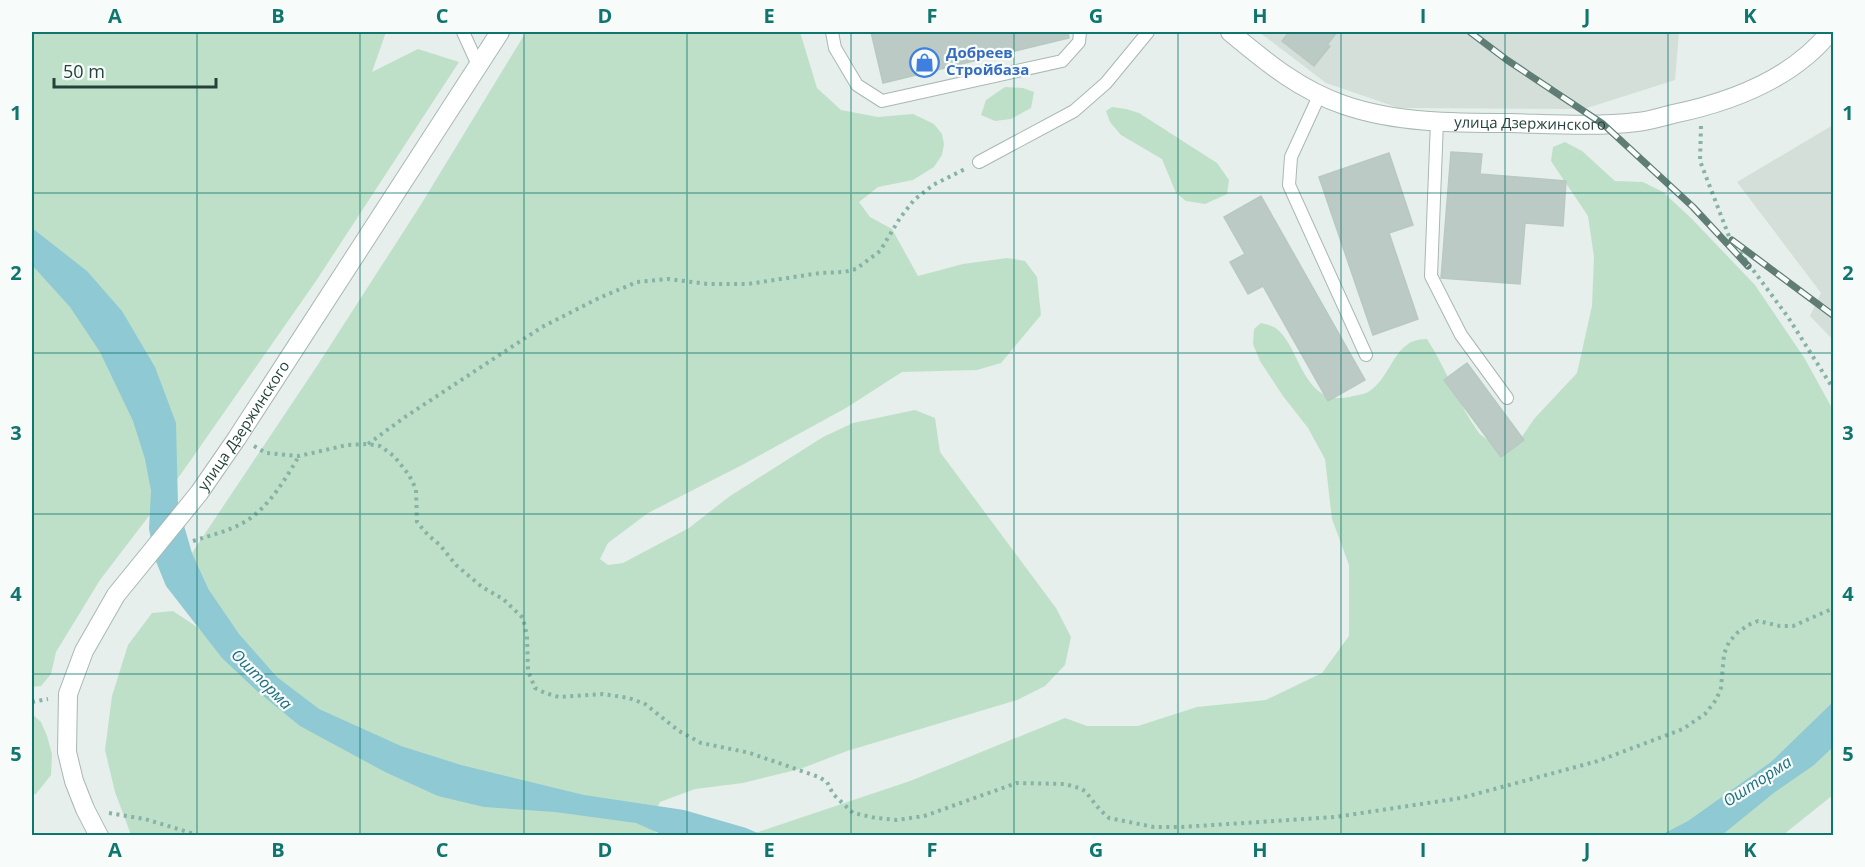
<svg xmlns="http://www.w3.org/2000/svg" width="1865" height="867" font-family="'Open Sans',sans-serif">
<rect width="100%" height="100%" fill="#e6efeb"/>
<g fill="#d4dfda">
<path d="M1259 32H1679L1675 80 1584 109 1399 108 1326 83Z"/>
<path d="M1833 125V340L1810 316 1821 293 1737 182Z"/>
</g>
<g fill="#bfe0c8">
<path d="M32 32H386L372 72 418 49 459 62 316 281 181 474 100 580 56 652 51 674 41 686 32 687Z"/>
<path d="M526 32H800L817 88 841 110 878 117 913 114 934 124 942 134 944 144 942 155 934 167 913 180 878 187 859 202 870 217 892 229 918 276 963 264 1007 258 1025 261 1037 277 1041 315 1001 363 977 370 902 372 846 408 744 464 648 513 608 543 600 559 608 565 623 563 689 528 730 496 823 437 853 423 915 410 935 418 940 452 1056 608 1071 637 1065 665 1045 686 1017 700 847 751 800 769 743 783 695 789 660 802 650 823 657 835H131L115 792 105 750 112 696 128 645 152 613 173 611 200 629 213 628 209 590 192 553 317 366 420 206Z"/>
<path d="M1005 87 1023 88 1034 92 1031 108 1011 119 995 121 981 115 986 100Z"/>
<path d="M1112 107 1126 109 1139 113 1217 163 1229 180 1227 194 1205 204 1186 201 1176 193 1162 159 1121 135 1110 122 1106 111Z"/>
<path d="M1565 142 1582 151 1615 181 1643 182 1663 192 1692 219 1755 285 1805 359 1833 410V795L1783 835 746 836 910 781 1065 718 1087 726H1138L1197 707 1266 700 1322 673 1349 636V565L1332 519 1325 459 1308 428 1283 396 1260 361 1253 344 1254 329 1261 323C1265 324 1270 325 1274 327 1297 342 1299 384 1327 396 1334 399 1343 398 1350 397 1356 395 1363 395 1368 392 1393 377 1393 338 1427 339 1446 368 1458 405 1479 433 1485 439 1495 444 1502 449L1519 441 1534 419 1577 373 1592 306 1594 257 1588 216 1551 161 1553 147Z"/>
<path d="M32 714 41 722 47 736 52 754 51 775 36 794H32Z"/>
</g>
<g fill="#8ec9d4">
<path d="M32 228 87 271 122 311 155 367 176 423 178 505 192 553 209 590 239 634 277 677 319 709 401 746 461 765 584 795 684 810 746 828 762 835H663L636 823 555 812 484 807 438 796 385 772 300 726 257 691 222 658 166 586 155 559 149 529 151 491 145 459 133 421 100 352 70 307 32 265Z"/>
<path d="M1833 702V747L1814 765 1775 792 1722 835H1661L1688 821 1771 762Z"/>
</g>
<g fill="#bbcac4" stroke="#b8c9c2" stroke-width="1.5">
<path d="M871 32H1068L1069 38 883 83Z"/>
<path d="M1289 32H1337L1327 45 1330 46 1314 66 1282 41Z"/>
<path d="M1451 152 1482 154 1480 174 1566 181 1563 226 1525 223 1520 284 1441 278Z"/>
<path d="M1389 153 1413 225 1389 233 1418 319 1373 335 1319 177Z"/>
<path d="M1261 196 1365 380 1328 401 1263 286 1248 294 1230 262 1245 254 1224 217Z"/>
<path d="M1467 363 1524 440 1501 457 1444 380Z"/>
</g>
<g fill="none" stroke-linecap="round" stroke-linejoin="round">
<defs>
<g id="service">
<path d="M463 32 478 65"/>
<path d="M832 32 835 48 857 85 882 101 1062 61 1079 42 1080 32"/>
<path d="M1319 96 1291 157 1289 185 1366 355"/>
<path d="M1437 121 1431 276 1461 335 1507 398"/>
<path d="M979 162 1074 111 1106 83 1148 32"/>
</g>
<g id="minor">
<path id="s1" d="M1230 32C1265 61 1299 90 1344 105 1396 123 1455 123 1510 123 1552 124 1595 127 1637 122 1649 121 1661 117 1673 114 1731 102 1792 79 1830 32"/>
<path id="s2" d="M99 836 85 809 74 781 67 752 68 694 84 651 116 595 199 493 237 438 500 32"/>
</g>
</defs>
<use href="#service" stroke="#a8b8b2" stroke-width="14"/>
<use href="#minor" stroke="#a8b8b2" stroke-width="20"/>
<g stroke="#86b3a5" stroke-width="4" stroke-dasharray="3 4.5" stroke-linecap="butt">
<path d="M1701 126 1700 161 1730 239 1788 317 1834 390"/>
<path d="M368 444 405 417 542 327 599 298 637 282 668 279 708 284H748L820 273 844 272 856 269 880 251 900 218 914 200 933 185 967 168"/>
<path d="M254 446 266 453 299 456 347 445 367 444 380 446 394 456 409 475 416 489 417 522 428 535 440 545 456 565 482 587 503 599 523 618 527 636 528 671 535 688 545 693 559 697 603 694 629 698 645 704 679 731 701 743 750 753 819 777 827 782 833 794 853 813 876 818 897 820 924 816 1017 783 1065 784 1079 788 1085 791 1100 810 1109 818 1154 827H1182L1335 817 1461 798 1598 761 1683 729 1705 714 1716 700 1721 688 1724 654 1729 642 1737 633 1748 625 1758 621 1780 626H1793L1834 608"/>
<path d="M193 541C211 535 230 531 246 521 269 507 286 478 299 456"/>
<path d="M32 702 48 699"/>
<path d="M109 813 145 819 201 836"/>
</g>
<use href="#service" stroke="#fff" stroke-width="12"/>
<use href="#minor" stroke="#fff" stroke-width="18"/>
<defs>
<g id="rail">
<path d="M1470 32 1507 60 1603 124 1693 207 1748 266"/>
<path d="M1732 240 1834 316"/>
</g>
</defs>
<use href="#rail" stroke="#5f7d75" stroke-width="7"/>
<use href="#rail" stroke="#f7fbf9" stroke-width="4.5" stroke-dasharray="14" stroke-linecap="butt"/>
</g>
<path fill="none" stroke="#0f766e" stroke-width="1.5" stroke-opacity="0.55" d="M197 32V836M360 32V836M524 32V836M687 32V836M851 32V836M1014 32V836M1178 32V836M1341 32V836M1505 32V836M1668 32V836M32 193H1834M32 353H1834M32 514H1834M32 674H1834"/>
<defs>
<symbol id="shop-ring" viewBox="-11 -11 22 22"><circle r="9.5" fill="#f7fbf9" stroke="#3f7fe0" stroke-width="1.5"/><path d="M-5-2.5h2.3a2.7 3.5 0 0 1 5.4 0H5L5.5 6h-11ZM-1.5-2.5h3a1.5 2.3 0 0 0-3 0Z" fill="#3f7fe0"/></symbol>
</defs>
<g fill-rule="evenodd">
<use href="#shop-ring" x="908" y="46" width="33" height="33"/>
</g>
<g text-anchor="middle" stroke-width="4.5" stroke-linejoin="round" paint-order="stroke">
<g font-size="15" font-weight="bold" fill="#366cbe" stroke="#f7fbf9" text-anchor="start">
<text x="946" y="58">Добреев<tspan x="946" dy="17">Стройбаза</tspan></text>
</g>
<g font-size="15" fill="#24423a" stroke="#f7fbf9">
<text dy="5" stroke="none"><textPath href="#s1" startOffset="324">улица Дзержинского</textPath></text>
<text dy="5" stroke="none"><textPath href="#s2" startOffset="471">улица Дзержинского</textPath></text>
</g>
<g font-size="16" font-style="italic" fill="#1c6f80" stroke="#f7fbf9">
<text transform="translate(262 679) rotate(45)" y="6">Ошторма</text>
<text transform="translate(1757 781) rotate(-33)" y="6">Ошторма</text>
</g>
</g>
<rect width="1865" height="867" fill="none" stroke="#f7fbf9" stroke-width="66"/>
<path d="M54 78v9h162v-9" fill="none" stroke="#24423a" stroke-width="3"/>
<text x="63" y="78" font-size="18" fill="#24423a" stroke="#f7fbf9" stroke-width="4.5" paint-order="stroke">50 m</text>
<rect x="33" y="33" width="1799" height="801" fill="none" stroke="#0f766e" stroke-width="2"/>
<g font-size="20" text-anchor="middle" font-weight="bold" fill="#0f766e">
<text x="115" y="23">A</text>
<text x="278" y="23">B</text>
<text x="442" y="23">C</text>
<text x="605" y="23">D</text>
<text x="769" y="23">E</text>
<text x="932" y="23">F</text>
<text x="1096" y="23">G</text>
<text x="1260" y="23">H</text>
<text x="1423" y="23">I</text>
<text x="1587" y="23">J</text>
<text x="1750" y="23">K</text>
<text x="16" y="120">1</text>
<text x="1848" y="120">1</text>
<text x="16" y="280">2</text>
<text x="1848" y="280">2</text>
<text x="16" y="440">3</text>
<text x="1848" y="440">3</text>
<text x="16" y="601">4</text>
<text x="1848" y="601">4</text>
<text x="16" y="761">5</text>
<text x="1848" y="761">5</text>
<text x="115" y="857">A</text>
<text x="278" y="857">B</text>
<text x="442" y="857">C</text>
<text x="605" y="857">D</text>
<text x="769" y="857">E</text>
<text x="932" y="857">F</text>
<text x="1096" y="857">G</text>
<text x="1260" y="857">H</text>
<text x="1423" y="857">I</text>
<text x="1587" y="857">J</text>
<text x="1750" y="857">K</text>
</g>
</svg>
